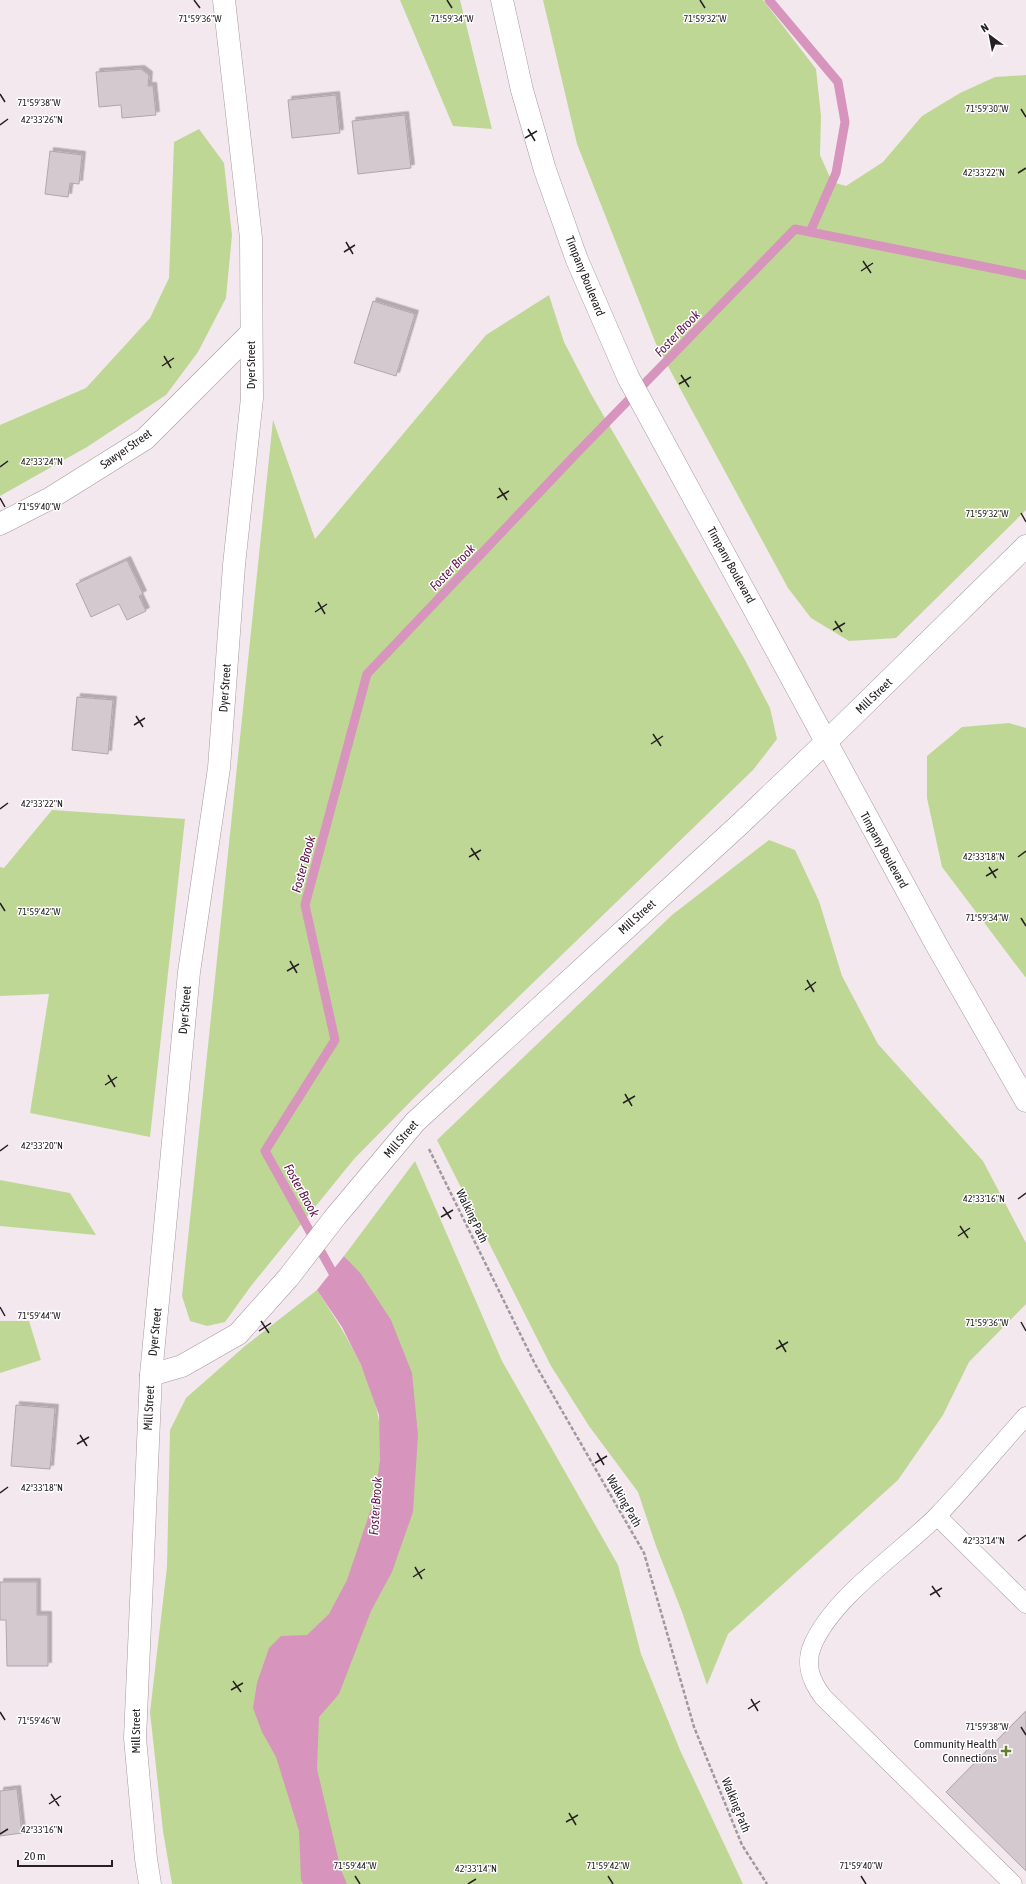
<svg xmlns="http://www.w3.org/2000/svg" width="1026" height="1884" font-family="'Asap Condensed',sans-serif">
<defs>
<filter id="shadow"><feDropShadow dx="3.5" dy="-3.5" stdDeviation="0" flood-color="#0004"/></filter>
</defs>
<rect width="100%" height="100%" fill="#f4e8ef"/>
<g fill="#bfd795">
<path d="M400 0H460L492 129 453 126Z"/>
<path d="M543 0H763L816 69 821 116 820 155 832 182 846 186 883 162 922 116 960 93 995 77 1026 75V510L896 638 849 641 811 618 788 588 656 344 577 144Z"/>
<path d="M199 129 224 163 232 235 226 298 198 352 166 395 87 447 0 496V425L86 388 150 318 169 278 174 142Z"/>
<path d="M549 295 564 342 591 394 745 660 770 708 777 739 753 770 416 1096 354 1159 251 1286 225 1322 207 1326 190 1321 182 1296 273 420 315 539 486 335Z"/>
<path d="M1009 723 1026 728V978L942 867 927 798V756L962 727Z"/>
<path d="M52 810 185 819 150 1137 30 1113 49 994 0 996V867L4 868Z"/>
<path d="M769 840 795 850 819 901 842 976 878 1044 983 1161 1026 1243V1304L969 1362 943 1415 898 1480 728 1634 707 1685 682 1612 656 1546 638 1492 589 1426 551 1366 437 1140 672 915Z"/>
<path d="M415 1161 502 1361 618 1565 641 1654 680 1750 743 1884H304L301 1880 303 1884H172L163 1831 150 1712 167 1567 170 1430 186 1398 245 1346 317 1290C351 1342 389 1401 380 1466L395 1421 348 1260 344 1256Z"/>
<path d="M0 1180 70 1193 96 1235 0 1226Z"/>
<path d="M0 1321H29L41 1360 0 1373Z"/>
</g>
<path fill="#d794bc" d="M344 1256 361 1274 391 1320 412 1373 418 1435 413 1512 392 1572 371 1611 339 1694 319 1717 317 1769 341 1870 347 1884H303L301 1880 299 1831 276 1757 262 1732 253 1708 257 1683 269 1648 281 1636 307 1635 329 1614 347 1580 375 1497 380 1460 379 1415 361 1365 342 1327 317 1290Z"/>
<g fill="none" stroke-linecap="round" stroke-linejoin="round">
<g stroke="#d794bc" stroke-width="9">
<path d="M769 0 838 82 845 122 836 173 810 232"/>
<path d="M338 1282 265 1151 335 1040 305 905 367 674 575 455 795 229 1026 275"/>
</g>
</g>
<g fill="#d4c9cf" stroke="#b0a6ac" filter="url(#shadow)">
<path d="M141 69 149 75 148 86H153L156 115 122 118 121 105 99 107 96 72Z"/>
<path d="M336 95 340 133 292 138 288 100Z"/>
<path d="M405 115 411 168 358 174 352 121Z"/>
<path d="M50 151 82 155 79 184 70 183 68 197 45 194Z"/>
<path d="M373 301 415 314 396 376 354 363Z"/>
<path d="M127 560 143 594 139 596 146 611 127 620 119 604 91 617 76 584Z"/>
<path d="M77 697 113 700 108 754 72 750Z"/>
<path d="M16 1405 55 1408 50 1469 11 1466Z"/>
<path d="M0 1582H37V1615H48V1666H7L6 1620H0Z"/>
<path d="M1026 1711V1871L946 1792Z"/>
<path d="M17 1789 22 1833 0 1836V1791Z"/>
</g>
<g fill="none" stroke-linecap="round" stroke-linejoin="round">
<defs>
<g id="lane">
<path d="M937 1516 1026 1604"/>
<path d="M1013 1884 823 1697C811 1681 804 1664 813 1644 835 1595 899 1554 937 1516 968 1484 996 1449 1026 1416"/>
</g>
<g id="street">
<path d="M0 524 49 499 145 439 251 333"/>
<path d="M151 1375 182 1366 238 1334 288 1278 336 1216 415 1122 739 825 826 742 1026 546"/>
<path d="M150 1884 146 1859 135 1738 151 1375 189 972 219 768 234 565 252 398 251 238 224 0"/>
</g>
<path id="secondary" d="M502 0 522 90 545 170 577 260 628 377 936 944 1026 1101"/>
</defs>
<use href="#lane" stroke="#a59aa0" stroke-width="19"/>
<use href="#street" stroke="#a59aa0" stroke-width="23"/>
<use href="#secondary" stroke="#a59aa0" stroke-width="23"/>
<path stroke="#a1989d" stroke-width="2.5" stroke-dasharray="4 2" stroke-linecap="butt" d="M429 1149 535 1364 644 1553 694 1727 742 1845 767 1884"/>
<use href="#lane" stroke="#fff" stroke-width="18"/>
<use href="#street" stroke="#fff" stroke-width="22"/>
<use href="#secondary" stroke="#fff" stroke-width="22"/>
</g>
<path fill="none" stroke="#252023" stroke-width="1.5" d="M194 0 200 8M447 0 452 8M700 0 705 8M0 94 5 102M1021 109 1026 117M0 125 8 119M528 129 535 141M525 138 537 131M1018 173 1026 168M346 242 353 254M344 252 355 245M863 261 871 273M861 271 873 263M164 356 171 368M162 366 174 358M681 375 689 387M679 384 691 377M0 467 8 461M499 488 507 500M0 498 5 507M497 498 509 491M1021 513 1026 522M318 602 325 614M315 612 327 604M835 621 842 632M833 630 845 623M136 716 143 727M134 725 145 718M653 734 661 746M651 744 663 736M0 809 8 803M471 848 479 860M469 857 481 850M1018 857 1026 851M989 867 996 878M986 876 998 869M0 903 5 911M1021 918 1026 926M290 961 297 973M287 971 299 964M807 980 814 992M805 990 816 982M108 1075 115 1087M105 1085 117 1077M625 1094 632 1106M623 1103 635 1096M0 1151 8 1145M1018 1199 1026 1193M443 1207 451 1219M441 1217 453 1210M960 1226 968 1238M958 1236 970 1228M0 1307 5 1316M261 1321 269 1333M1021 1322 1026 1331M259 1331 271 1323M779 1340 786 1352M776 1349 788 1342M80 1435 87 1446M77 1444 89 1437M597 1453 604 1465M595 1463 607 1456M0 1493 8 1487M1018 1541 1026 1535M415 1567 422 1579M413 1577 425 1569M932 1586 940 1597M930 1595 942 1588M233 1681 241 1692M231 1690 243 1683M751 1699 758 1711M748 1709 760 1701M0 1712 5 1720M1021 1727 1026 1735M51 1794 59 1806M49 1804 61 1796M569 1813 576 1825M566 1822 578 1815M0 1834 8 1829M355 1876 360 1884M608 1876 613 1884M861 1876 866 1884M468 1884 476 1879"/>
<path fill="#667e31" stroke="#fff" stroke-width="1.5" d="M1004 1745h4v4h4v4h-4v4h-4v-4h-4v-4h4z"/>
<g text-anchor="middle" stroke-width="3" stroke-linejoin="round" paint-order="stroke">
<g font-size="12" fill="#252023" stroke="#fff">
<text transform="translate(585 276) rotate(68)" y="4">Timpany Boulevard</text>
<text transform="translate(251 365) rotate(-90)" y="4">Dyer Street</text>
<text transform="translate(126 449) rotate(-35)" y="4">Sawyer Street</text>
<text transform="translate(731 565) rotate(61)" y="4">Timpany Boulevard</text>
<text transform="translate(225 688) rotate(-86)" y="4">Dyer Street</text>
<text transform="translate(874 696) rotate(-44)" y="4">Mill Street</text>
<text transform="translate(884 850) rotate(61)" y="4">Timpany Boulevard</text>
<text transform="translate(637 917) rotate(-42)" y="4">Mill Street</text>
<text transform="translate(185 1010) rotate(-85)" y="4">Dyer Street</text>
<text transform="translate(401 1139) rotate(-49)" y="4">Mill Street</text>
<text transform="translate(472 1216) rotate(64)" y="4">Walking Path</text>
<text transform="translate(155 1332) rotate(-84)" y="4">Dyer Street</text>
<text transform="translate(149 1408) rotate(-87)" y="4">Mill Street</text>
<text transform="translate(624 1501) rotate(60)" y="4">Walking Path</text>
<text transform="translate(136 1731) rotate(-90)" y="4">Mill Street</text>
<text transform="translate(736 1805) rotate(68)" y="4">Walking Path</text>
</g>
<g font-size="12" fill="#252023" stroke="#fff" text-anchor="end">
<text x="997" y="1748">Community Health<tspan x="997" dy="14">Connections</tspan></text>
</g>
<g font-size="13" font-style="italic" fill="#5f1048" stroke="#fff">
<text transform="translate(677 333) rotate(-46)" y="5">Foster Brook</text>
<text transform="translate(452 567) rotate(-46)" y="5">Foster Brook</text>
<text transform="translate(303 864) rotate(-75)" y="5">Foster Brook</text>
<text transform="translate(302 1190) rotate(61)" y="5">Foster Brook</text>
<text transform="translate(375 1506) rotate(-86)" y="5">Foster Brook</text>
</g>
</g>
<g font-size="10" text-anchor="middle" fill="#252023" stroke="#fff" stroke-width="3" stroke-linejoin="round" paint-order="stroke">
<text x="705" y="22">71°59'32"W</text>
<text x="200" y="22">71°59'36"W</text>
<text x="452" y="22">71°59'34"W</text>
<text x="39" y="106">71°59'38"W</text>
<text x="987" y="112">71°59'30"W</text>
<text x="42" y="123">42°33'26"N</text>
<text x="984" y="176">42°33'22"N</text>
<text x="42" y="465">42°33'24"N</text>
<text x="39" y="510">71°59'40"W</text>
<text x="987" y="517">71°59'32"W</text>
<text x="42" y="807">42°33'22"N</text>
<text x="984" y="860">42°33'18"N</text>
<text x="39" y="915">71°59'42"W</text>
<text x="987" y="921">71°59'34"W</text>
<text x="42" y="1149">42°33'20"N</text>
<text x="984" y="1202">42°33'16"N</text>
<text x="39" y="1319">71°59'44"W</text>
<text x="987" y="1326">71°59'36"W</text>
<text x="42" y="1491">42°33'18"N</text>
<text x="984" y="1544">42°33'14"N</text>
<text x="39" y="1724">71°59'46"W</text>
<text x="987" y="1730">71°59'38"W</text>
<text x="42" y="1833">42°33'16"N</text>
<text x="355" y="1869">71°59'44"W</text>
<text x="608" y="1869">71°59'42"W</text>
<text x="861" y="1869">71°59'40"W</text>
<text x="476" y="1872">42°33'14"N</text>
</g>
<g transform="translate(990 36) rotate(328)" stroke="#ffffff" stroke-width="3" paint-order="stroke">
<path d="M0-3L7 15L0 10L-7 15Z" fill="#252023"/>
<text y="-6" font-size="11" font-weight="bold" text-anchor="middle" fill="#252023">N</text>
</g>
<path d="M18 1860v6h94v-6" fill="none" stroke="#252023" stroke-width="2"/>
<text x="24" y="1860" font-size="12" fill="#252023" stroke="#ffffff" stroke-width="3" paint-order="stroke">20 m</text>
</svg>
